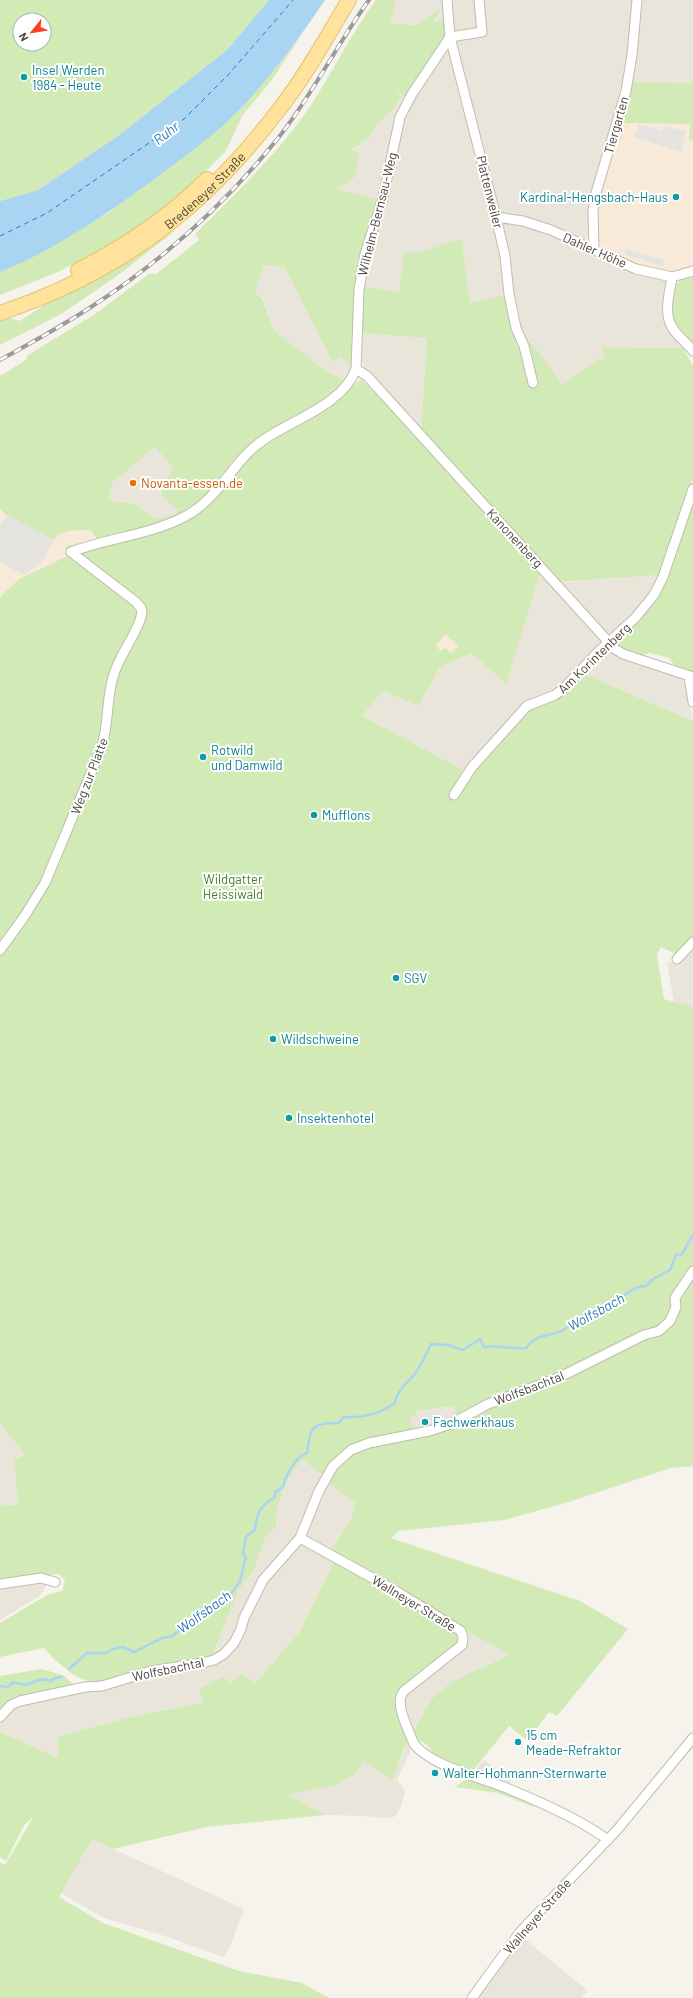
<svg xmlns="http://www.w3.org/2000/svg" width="693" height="1998" font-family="Barlow,sans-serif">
<rect width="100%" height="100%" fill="#f6f3ec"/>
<g fill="#eae5da">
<path d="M396 0H693V83L623 82 614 121 589 197 590 232 587 237 600 257 664 280 667 284 688 348 602 347 605 359H598L562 385 533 344 516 348 470 303 462 239 416 253 399 292 363 287 369 251 385 203 378 199 337 189 355 177 352 151 369 138 376 125 394 109 398 93 442 9 416 25 389 23Z"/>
<path d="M264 264 284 267 328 353 341 357 353 369 346 380 324 369 274 331 263 298 255 292Z"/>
<path d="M360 333 427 338 421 431 365 371 360 354Z"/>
<path d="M155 447 174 469 162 483 179 510 172 515 155 519 136 504 116 502 109 496 112 483Z"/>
<path d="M541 571 552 583 661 575 654 590 618 632 602 642 607 650 618 656 685 678 693 721 582 673 471 774 362 716 383 691 418 706 440 667 471 653 506 684Z"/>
<path d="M693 946V1007L674 1002 667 963 683 957Z"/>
<path d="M453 1406 458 1417 447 1422 412 1432 411 1416 417 1415 416 1411Z"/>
<path d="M0 1422 24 1455 14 1460 18 1504 0 1506Z"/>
<path d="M302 1460 322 1474 332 1486 356 1502 350 1522 336 1542 335 1560 300 1631 256 1683 240 1673 232 1683 204 1702 127 1718 58 1759 0 1732V1714L16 1698 213 1654 238 1591 254 1569 266 1536 276 1526 277 1510 285 1483Z"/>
<path d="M43 1582 46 1585 44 1591 38 1597 0 1620V1587Z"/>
<path d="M462 1628 509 1654 463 1677 443 1689 428 1704 413 1733 410 1752 397 1780 405 1791 401 1807 394 1817 386 1818 364 1816 326 1815 287 1795 335 1785 354 1775 364 1761 392 1780 405 1750 402 1698Z"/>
<path d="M92 1839 244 1909 229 1949 223 1957 168 1937 104 1918 61 1893Z"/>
<path d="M521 1936 588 1991 581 1998H475Z"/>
</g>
<g fill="#f7ead8">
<path d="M620 123 690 124 689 138 693 141V268L675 273 642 268 602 248 600 244 597 217 599 193Z"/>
<path d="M0 509 54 539 63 532 81 530H91L98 539 19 579 0 597Z"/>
<path d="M446 634 458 646 451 653 441 651 435 646Z"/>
</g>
<g fill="#d2eab5" fill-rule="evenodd">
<path d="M0 0H269L227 50 118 136 38 190 0 201ZM20 20H44V44H20Z"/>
<path d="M376 0H396L390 23 416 25 442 8 434 22 446 19 447 34 405 100 399 91 398 93 401 97 394 109 376 125 369 138 352 150 360 155 355 177 337 189 378 199 359 257 355 290 353 369 341 357 334 362 328 353 284 267 264 265 255 292 262 298 274 331 324 369 354 385 361 379 430 450 541 571 506 684 471 653 440 667 418 706 383 691 362 716 471 774 530 706 582 673 693 721V937L676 954 661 947 657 955 664 999 693 1007V1466L671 1468 572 1501 504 1520 399 1531 391 1538 580 1601 628 1629 557 1716 549 1712 528 1741 509 1726 472 1772 438 1759 428 1746 416 1738 413 1733C418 1724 422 1714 428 1705 445 1678 482 1671 508 1654L329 1553 350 1522 356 1502 332 1486 322 1474 302 1460 285 1483 277 1510 276 1527 266 1536 254 1569 238 1591 213 1654 195 1662 96 1684 75 1676 55 1660 44 1648 0 1657V1623L49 1594 62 1591 65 1581 59 1574 30 1576 0 1581V1506L18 1504 14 1460 24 1455 0 1422V597L19 579 67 556 66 546 97 539 91 530C80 530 60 529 54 540L5 514 0 509V376L26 360 28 355 95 314 149 274H156L199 240 195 234C231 198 269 162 300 121 328 82 348 38 376 0ZM155 447 174 469 162 483V497L179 510 172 515 155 519 136 504 115 502 109 496 112 483ZM446 634 458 646 451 653 445 648 441 651 435 646ZM453 1406 460 1422 413 1438 411 1416 417 1415 416 1411Z"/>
<path d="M300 37 274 77 242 116 226 151 185 192 146 223 103 248 58 272 0 295V272L64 240 111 211 275 69Z"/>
<path d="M632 82 693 83V141L689 139 690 124 623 123Z"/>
<path d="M177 229 117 276 61 314 0 345V320L7 317 20 321 55 298 114 269Z"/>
<path d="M462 239 470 303 506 295 516 347 533 344 562 385 598 359H605L602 347 683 348 693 366V478L685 509 661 575 558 582 421 431 427 338 360 333 363 287 399 292 404 252 416 253Z"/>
<path d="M693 276V349C687 341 680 334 675 326 669 316 669 286 681 280 684 278 689 277 693 276Z"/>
<path d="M693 494V673L676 667 669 658 650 653 639 656 624 652 616 644V641L647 608Z"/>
<path d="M335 1560 459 1633V1644L402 1690 409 1736 392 1781 364 1761 354 1775 335 1785 288 1795 326 1815 206 1827 113 1849 92 1839 59 1897 103 1923 239 1971 302 1983 329 1998H0V1862L5 1865 34 1816 24 1825 6 1861 0 1857V1732L58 1758V1737L127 1718 204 1702 199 1689 223 1677 232 1683 240 1673 256 1683 300 1631Z"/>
<path d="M41 1669 63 1675 75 1686 16 1698 0 1714V1676Z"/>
<path d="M470 1776 536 1805 534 1807 498 1793 455 1787Z"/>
</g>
<g fill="#e5e3e0">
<path d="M639 124 661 131 663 126 686 131 681 152 634 137Z"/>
<path d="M626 249 664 260 662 266 625 254Z"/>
<path d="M7 515 54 540 41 563 24 575 0 562V526Z"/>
<path d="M484 1760 511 1781 507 1786 473 1773Z"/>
</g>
<path fill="#a9d4f2" d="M269 0H325C299 39 270 78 237 112 214 136 185 156 157 177 108 213 57 249 0 272V201L38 190 118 136 227 50Z"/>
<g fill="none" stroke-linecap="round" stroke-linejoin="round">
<g stroke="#a9d4f2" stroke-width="2.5">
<path d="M69 1669 87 1653H106L113 1649 123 1647 134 1652 162 1638 173 1636 181 1629 189 1628C192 1618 204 1609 214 1607 218 1600 223 1595 232 1593L240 1581 246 1557 243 1554 246 1537 255 1530C256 1513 261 1506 275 1497V1492L283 1487C286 1475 295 1457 307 1453 311 1427 310 1423 338 1423L344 1417C362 1418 380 1414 395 1403 396 1391 406 1384 414 1375 421 1366 426 1354 431 1344L448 1345 463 1350 480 1339 484 1347C498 1345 511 1349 526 1348 538 1332 548 1338 563 1330 580 1321 587 1313 606 1306L608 1302C626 1299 630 1286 646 1286L653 1279 670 1270 676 1255 682 1254 693 1235"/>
<path d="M0 1686C6 1688 9 1688 13 1682L25 1685 42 1679 51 1681 55 1678 62 1677"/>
</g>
<path stroke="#2e7ab2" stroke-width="1" stroke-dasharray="5 4" stroke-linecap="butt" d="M0 236 47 213 184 119 229 74 293 0"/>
<defs>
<g id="street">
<path d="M447 0 450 37 496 217 505 256 509 294 516 328 524 346 533 383"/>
<path d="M450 37 482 32 479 0"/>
<path d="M496 217 523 221 551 230 636 269 672 277 693 271"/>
<path d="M594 249 593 211 596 193 626 91 632 55 637 0"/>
<path d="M672 277C670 292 663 312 672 327 677 336 687 343 693 351"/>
<path d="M356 369 367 376 615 649 623 654 693 677"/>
<path d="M689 676 693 702"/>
<path d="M454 795 472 767 527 706 555 695 563 689 598 652 635 618 654 595 663 577 693 489"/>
<path d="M0 950 24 917 45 883 101 749C109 726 106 700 113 677 119 654 138 634 142 613L141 608 136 602 71 552C108 538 149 535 184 517 218 500 232 462 262 441 291 420 343 405 356 369L359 290 365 254 383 198 400 117 412 94 450 37"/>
<path d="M677 959 693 942"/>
<path d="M300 1538 396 1591 461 1631 463 1638 462 1645 404 1691C393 1703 409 1730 414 1744 433 1767 477 1776 504 1787 536 1800 581 1820 608 1840"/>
<path d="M0 1584 41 1578 55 1582"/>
<path d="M0 1717 11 1705 20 1701 85 1687 102 1686 151 1671 202 1663 214 1660 224 1654 234 1643 241 1629 244 1618 263 1580 300 1538 319 1491 333 1466 351 1450 369 1443 429 1431 451 1424 488 1404 558 1378 644 1335 659 1331 670 1321 676 1307 675 1298 693 1271"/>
<path d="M472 1998 520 1932 617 1830 693 1738"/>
</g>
<g id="primary">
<path d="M78 270C124 247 170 216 207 179"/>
<path id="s1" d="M0 313C120 273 205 208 281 107 307 74 327 36 349 0"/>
</g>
</defs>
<use href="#street" stroke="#c2bbae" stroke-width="11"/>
<use href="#primary" stroke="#e6c16a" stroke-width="16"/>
<use href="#street" stroke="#fff" stroke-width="9"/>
<use href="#primary" stroke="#ffe39c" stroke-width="14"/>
<defs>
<path id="rail" d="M0 360C31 343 62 326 91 307 162 261 227 202 279 137 313 94 337 44 369 0"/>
</defs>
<use href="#rail" stroke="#9a9a9a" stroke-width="4"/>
<use href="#rail" stroke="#fff" stroke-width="2.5" stroke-dasharray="8" stroke-linecap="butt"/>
</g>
<g fill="#0f9aa8" stroke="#fff" stroke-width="1.5">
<circle cx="24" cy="77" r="4"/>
<circle cx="676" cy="197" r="4"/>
<circle cx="203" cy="757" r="4"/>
<circle cx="314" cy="815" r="4"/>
<circle cx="396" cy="978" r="4"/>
<circle cx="273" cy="1039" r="4"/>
<circle cx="289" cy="1118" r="4"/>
<circle cx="425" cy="1422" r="4"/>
<circle cx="518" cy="1742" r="4"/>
<circle cx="435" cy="1773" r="4"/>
</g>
<circle fill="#e8710a" stroke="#fff" stroke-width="1.5" cx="133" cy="483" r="4"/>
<g text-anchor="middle" stroke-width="4" stroke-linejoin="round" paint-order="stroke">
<g font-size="13" fill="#0d838f" stroke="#fff" text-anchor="start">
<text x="32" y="75">Insel Werden<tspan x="32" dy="15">1984 - Heute</tspan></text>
<text x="668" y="202" text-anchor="end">Kardinal-Hengsbach-Haus</text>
<text x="211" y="755">Rotwild<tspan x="211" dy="15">und Damwild</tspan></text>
<text x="322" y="820">Mufflons</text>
<text x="404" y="983">SGV</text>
<text x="281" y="1044">Wildschweine</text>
<text x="297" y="1123">Insektenhotel</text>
<text x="433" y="1427">Fachwerkhaus</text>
<text x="526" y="1740">15 cm<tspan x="526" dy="15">Meade-Refraktor</tspan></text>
<text x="443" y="1778">Walter-Hohmann-Sternwarte</text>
</g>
<g font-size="13" fill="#4b4439" stroke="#fff">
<text transform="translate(616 125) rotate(-74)" y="5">Tiergarten</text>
<text dy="5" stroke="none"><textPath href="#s1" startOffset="241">Bredeneyer Straße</textPath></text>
<text transform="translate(490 192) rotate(76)" y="5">Plattenweiler</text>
<text transform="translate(377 214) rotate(-76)" y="5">Wilhelm-Bernsau-Weg</text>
<text transform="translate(595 250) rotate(24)" y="5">Dahler Höhe</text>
<text transform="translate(515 538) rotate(47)" y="5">Kanonenberg</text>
<text transform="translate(594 658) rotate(-44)" y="5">Am Korintenberg</text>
<text transform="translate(89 776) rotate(-69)" y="5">Weg zur Platte</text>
<text transform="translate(529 1388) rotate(-21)" y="5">Wolfsbachtal</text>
<text transform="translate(414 1603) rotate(31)" y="5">Wallneyer Straße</text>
<text transform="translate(168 1669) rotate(-12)" y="5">Wolfsbachtal</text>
<text transform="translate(537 1916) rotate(-49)" y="5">Wallneyer Straße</text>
</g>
<g font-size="13" fill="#c56008" stroke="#fff" text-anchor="start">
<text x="141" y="488">Novanta-essen.de</text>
</g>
<g font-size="13" fill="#4a7f2a" stroke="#fff">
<text x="233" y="884">Wildgatter<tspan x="233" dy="15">Heissiwald</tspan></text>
</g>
<g font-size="14" font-style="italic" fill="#2e7ab2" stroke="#fff">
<text transform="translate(166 133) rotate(-37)" y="5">Ruhr</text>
<text transform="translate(596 1312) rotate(-29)" y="5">Wolfsbach</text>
<text transform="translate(204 1612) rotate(-36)" y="5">Wolfsbach</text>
</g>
</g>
<g transform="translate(32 32) rotate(240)"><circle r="19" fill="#ffffff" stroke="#b7b4b0"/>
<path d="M0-3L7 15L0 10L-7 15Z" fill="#fc3f1d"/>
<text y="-6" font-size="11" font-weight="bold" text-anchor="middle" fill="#4b4439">N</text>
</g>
</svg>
